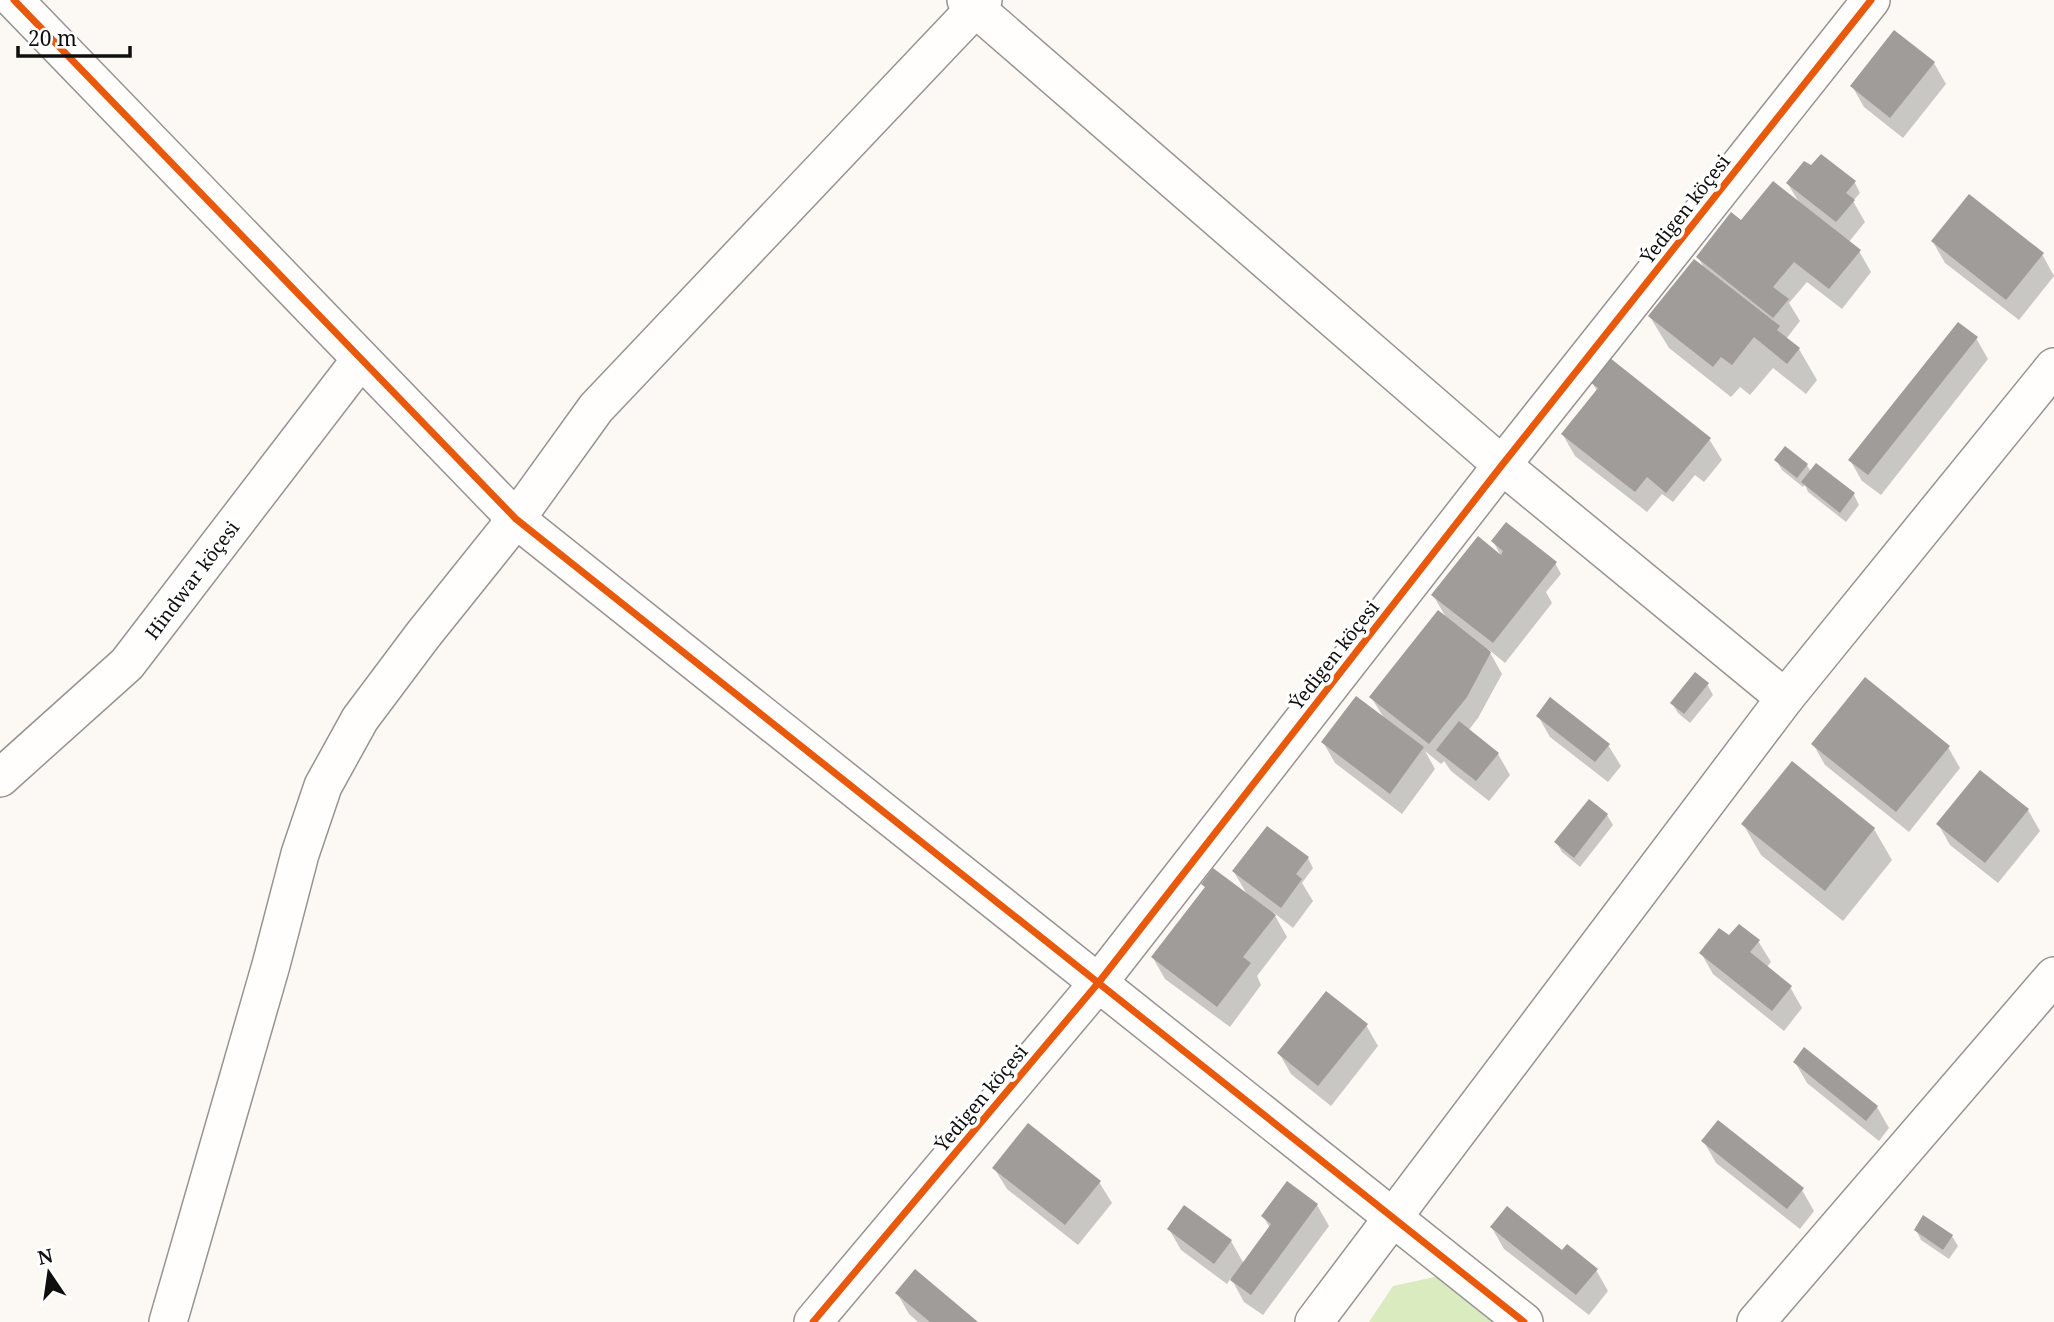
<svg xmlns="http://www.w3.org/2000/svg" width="2054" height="1322" font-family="'Noto Serif',serif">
<rect width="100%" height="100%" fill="#fcf9f4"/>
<path fill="#dbebc0" d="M1439 1276 1500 1322H1369L1393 1286Z"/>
<g fill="#0003">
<path d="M1934 63 1946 84 1903 138 1864 107 1852 86Z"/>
<path d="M1855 183 1860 193 1853 201 1865 222 1848 243 1859 251 1871 272 1842 309 1807 282 1789 303 1800 321 1786 339 1799 349 1817 380 1806 394 1773 368 1750 395 1740 387 1731 397 1669 348 1650 317 1705 270 1698 257 1741 222 1800 204 1788 184Z"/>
<path d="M1933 242 2042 254 2054 276 2019 320 1945 263Z"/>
<path d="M1976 338 1988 359 1881 495 1862 481 1850 460Z"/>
<path d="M1592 382 1709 439 1722 460 1704 482 1695 475 1673 502 1662 494 1647 512 1575 456 1563 435 1597 391Z"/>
<path d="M1776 460 1807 465 1811 472 1854 495 1859 505 1846 522 1808 492 1805 485 1803 487 1782 470Z"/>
<path d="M1493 541 1555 563 1561 574 1546 592 1552 603 1505 663 1488 649 1502 674 1478 718 1468 731 1498 754 1510 775 1489 801 1451 771 1444 761 1441 764 1425 751 1435 769 1402 814 1335 763 1323 742 1384 718 1371 697 1447 619 1433 595 1502 558Z"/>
<path d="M1707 684 1713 695 1690 723 1678 713 1672 703Z"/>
<path d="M1538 716 1608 745 1621 766 1608 782 1550 737Z"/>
<path d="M1813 744 1948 747 1960 768 1909 832 1825 765Z"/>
<path d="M2028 810 2040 831 1998 883 1950 845 1938 824Z"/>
<path d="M1607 815 1613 825 1580 867 1562 852 1556 842Z"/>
<path d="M1743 824 1874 829 1892 860 1843 921 1761 855Z"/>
<path d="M1308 858 1313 868 1302 883 1313 901 1293 928 1273 912 1287 937 1257 976 1261 985 1230 1027 1165 979 1153 958 1206 888 1203 884 1248 896 1234 872Z"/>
<path d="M1758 941 1771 962 1766 968 1790 987 1802 1008 1784 1031 1713 974 1701 953Z"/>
<path d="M1366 1025 1378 1046 1331 1106 1291 1074 1279 1053Z"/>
<path d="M1795 1062 1877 1107 1889 1128 1879 1141 1807 1083Z"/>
<path d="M1704 1142 1802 1190 1814 1211 1800 1229 1716 1163Z"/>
<path d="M994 1168 1099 1182 1112 1203 1078 1245 1007 1189Z"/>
<path d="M1317 1205 1329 1226 1263 1315 1244 1302 1231 1278 1227 1284 1181 1250 1169 1229 1231 1241 1244 1264 1270 1228 1263 1216Z"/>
<path d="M1492 1228 1562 1252 1596 1270 1608 1291 1589 1315 1504 1249Z"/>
<path d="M1916 1230 1952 1236 1958 1246 1949 1259 1921 1240Z"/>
<path d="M897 1293 976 1322H918L909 1314Z"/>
</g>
<g fill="#a09c99">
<path d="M1894 30 1935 62 1890 118 1850 86Z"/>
<path d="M1821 154 1856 181 1846 193 1855 200 1836 222 1786 183 1804 161 1811 165Z"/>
<path d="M1773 181 1861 250 1829 289 1794 262 1773 287 1789 299 1773 318 1696 257 1731 212 1741 220Z"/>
<path d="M1969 194 2044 253 2006 300 1931 241Z"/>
<path d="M1694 259 1780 326 1777 330 1800 348 1787 364 1754 337 1732 365 1721 357 1713 367 1648 316Z"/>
<path d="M1958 322 1978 337 1868 475 1848 460Z"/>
<path d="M1610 358 1711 438 1666 493 1647 477 1635 492 1561 434 1598 388 1590 382Z"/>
<path d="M1785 446 1808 464 1797 478 1774 460Z"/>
<path d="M1816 463 1855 493 1840 513 1801 482Z"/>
<path d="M1506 522 1557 562 1493 643 1431 595 1478 536 1501 555 1503 551 1491 541Z"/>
<path d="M1438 610 1491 652 1467 697 1429 744 1369 697Z"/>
<path d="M1695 672 1709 683 1684 714 1670 703Z"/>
<path d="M1865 677 1950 746 1896 812 1811 744Z"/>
<path d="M1356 696 1424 747 1390 794 1321 742Z"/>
<path d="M1550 697 1610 744 1595 762 1536 716Z"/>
<path d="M1459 721 1499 753 1476 781 1436 750Z"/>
<path d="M1792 761 1875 828 1825 891 1741 824Z"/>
<path d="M1980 770 2029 809 1985 863 1936 824Z"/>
<path d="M1589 799 1608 814 1574 858 1554 842Z"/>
<path d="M1267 826 1309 857 1296 874 1302 879 1281 908 1232 871Z"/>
<path d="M1213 868 1276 915 1243 957 1251 963 1217 1007 1151 957 1205 887 1201 884Z"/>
<path d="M1739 924 1760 940 1750 952 1792 986 1772 1011 1699 953 1719 928 1729 935Z"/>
<path d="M1326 991 1368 1024 1318 1086 1277 1053Z"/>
<path d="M1804 1047 1878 1106 1866 1121 1793 1062Z"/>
<path d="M1718 1120 1804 1188 1787 1209 1701 1141Z"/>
<path d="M1028 1123 1101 1181 1065 1225 992 1168Z"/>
<path d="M1287 1181 1318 1204 1251 1295 1230 1280 1271 1224 1261 1216Z"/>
<path d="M1184 1205 1232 1240 1214 1264 1167 1229Z"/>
<path d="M1507 1206 1562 1250 1567 1244 1598 1269 1576 1295 1490 1227Z"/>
<path d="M1923 1215 1953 1235 1943 1250 1914 1230Z"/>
<path d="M915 1269 978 1322H930L895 1293Z"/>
</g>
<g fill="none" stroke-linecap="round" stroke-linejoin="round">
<defs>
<g id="minor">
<path d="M14 0 516 519 1524 1322"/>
<path d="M966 0 1502 465 1785 698"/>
<path d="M0 778 127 664 361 359"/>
<path d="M168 1322 271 965 300 854 323 786 360 719 423 635 516 519 596 408 983 0"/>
<path d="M813 1322 1099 982 1502 465 1871 0"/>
<path d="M1314 1322 1785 698 2054 367"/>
<path d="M1756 1322 2054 976"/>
</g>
</defs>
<use href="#minor" stroke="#969492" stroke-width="40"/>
<use href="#minor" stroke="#fffefd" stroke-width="37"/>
<defs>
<g id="cycleway">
<path d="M14 0 516 519 1524 1322"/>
<path d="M813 1322 1099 982 1502 465 1871 0"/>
</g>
</defs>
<use href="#cycleway" stroke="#fff" stroke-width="11"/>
<use href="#cycleway" stroke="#e8590c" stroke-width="7"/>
</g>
<g text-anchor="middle" stroke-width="7" stroke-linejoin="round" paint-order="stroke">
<g font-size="19" fill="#0f0f0f" stroke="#fff">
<text transform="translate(1685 209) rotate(-52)" y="7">Ýedigen köçesi</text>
<text transform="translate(192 580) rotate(-53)" y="7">Hindwar köçesi</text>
<text transform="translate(1334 655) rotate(-52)" y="7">Ýedigen köçesi</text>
<text transform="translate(981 1098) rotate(-50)" y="7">Ýedigen köçesi</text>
</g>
</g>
<g transform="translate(49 1273) rotate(347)" stroke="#ffffff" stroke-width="5" paint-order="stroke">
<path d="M0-5L12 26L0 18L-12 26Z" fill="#0f0f0f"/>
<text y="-10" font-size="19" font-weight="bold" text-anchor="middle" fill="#0f0f0f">N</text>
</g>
<path d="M18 46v10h112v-10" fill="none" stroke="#0f0f0f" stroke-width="3.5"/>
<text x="28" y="46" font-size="21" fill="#0f0f0f" stroke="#ffffff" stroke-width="5" paint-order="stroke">20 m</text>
</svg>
